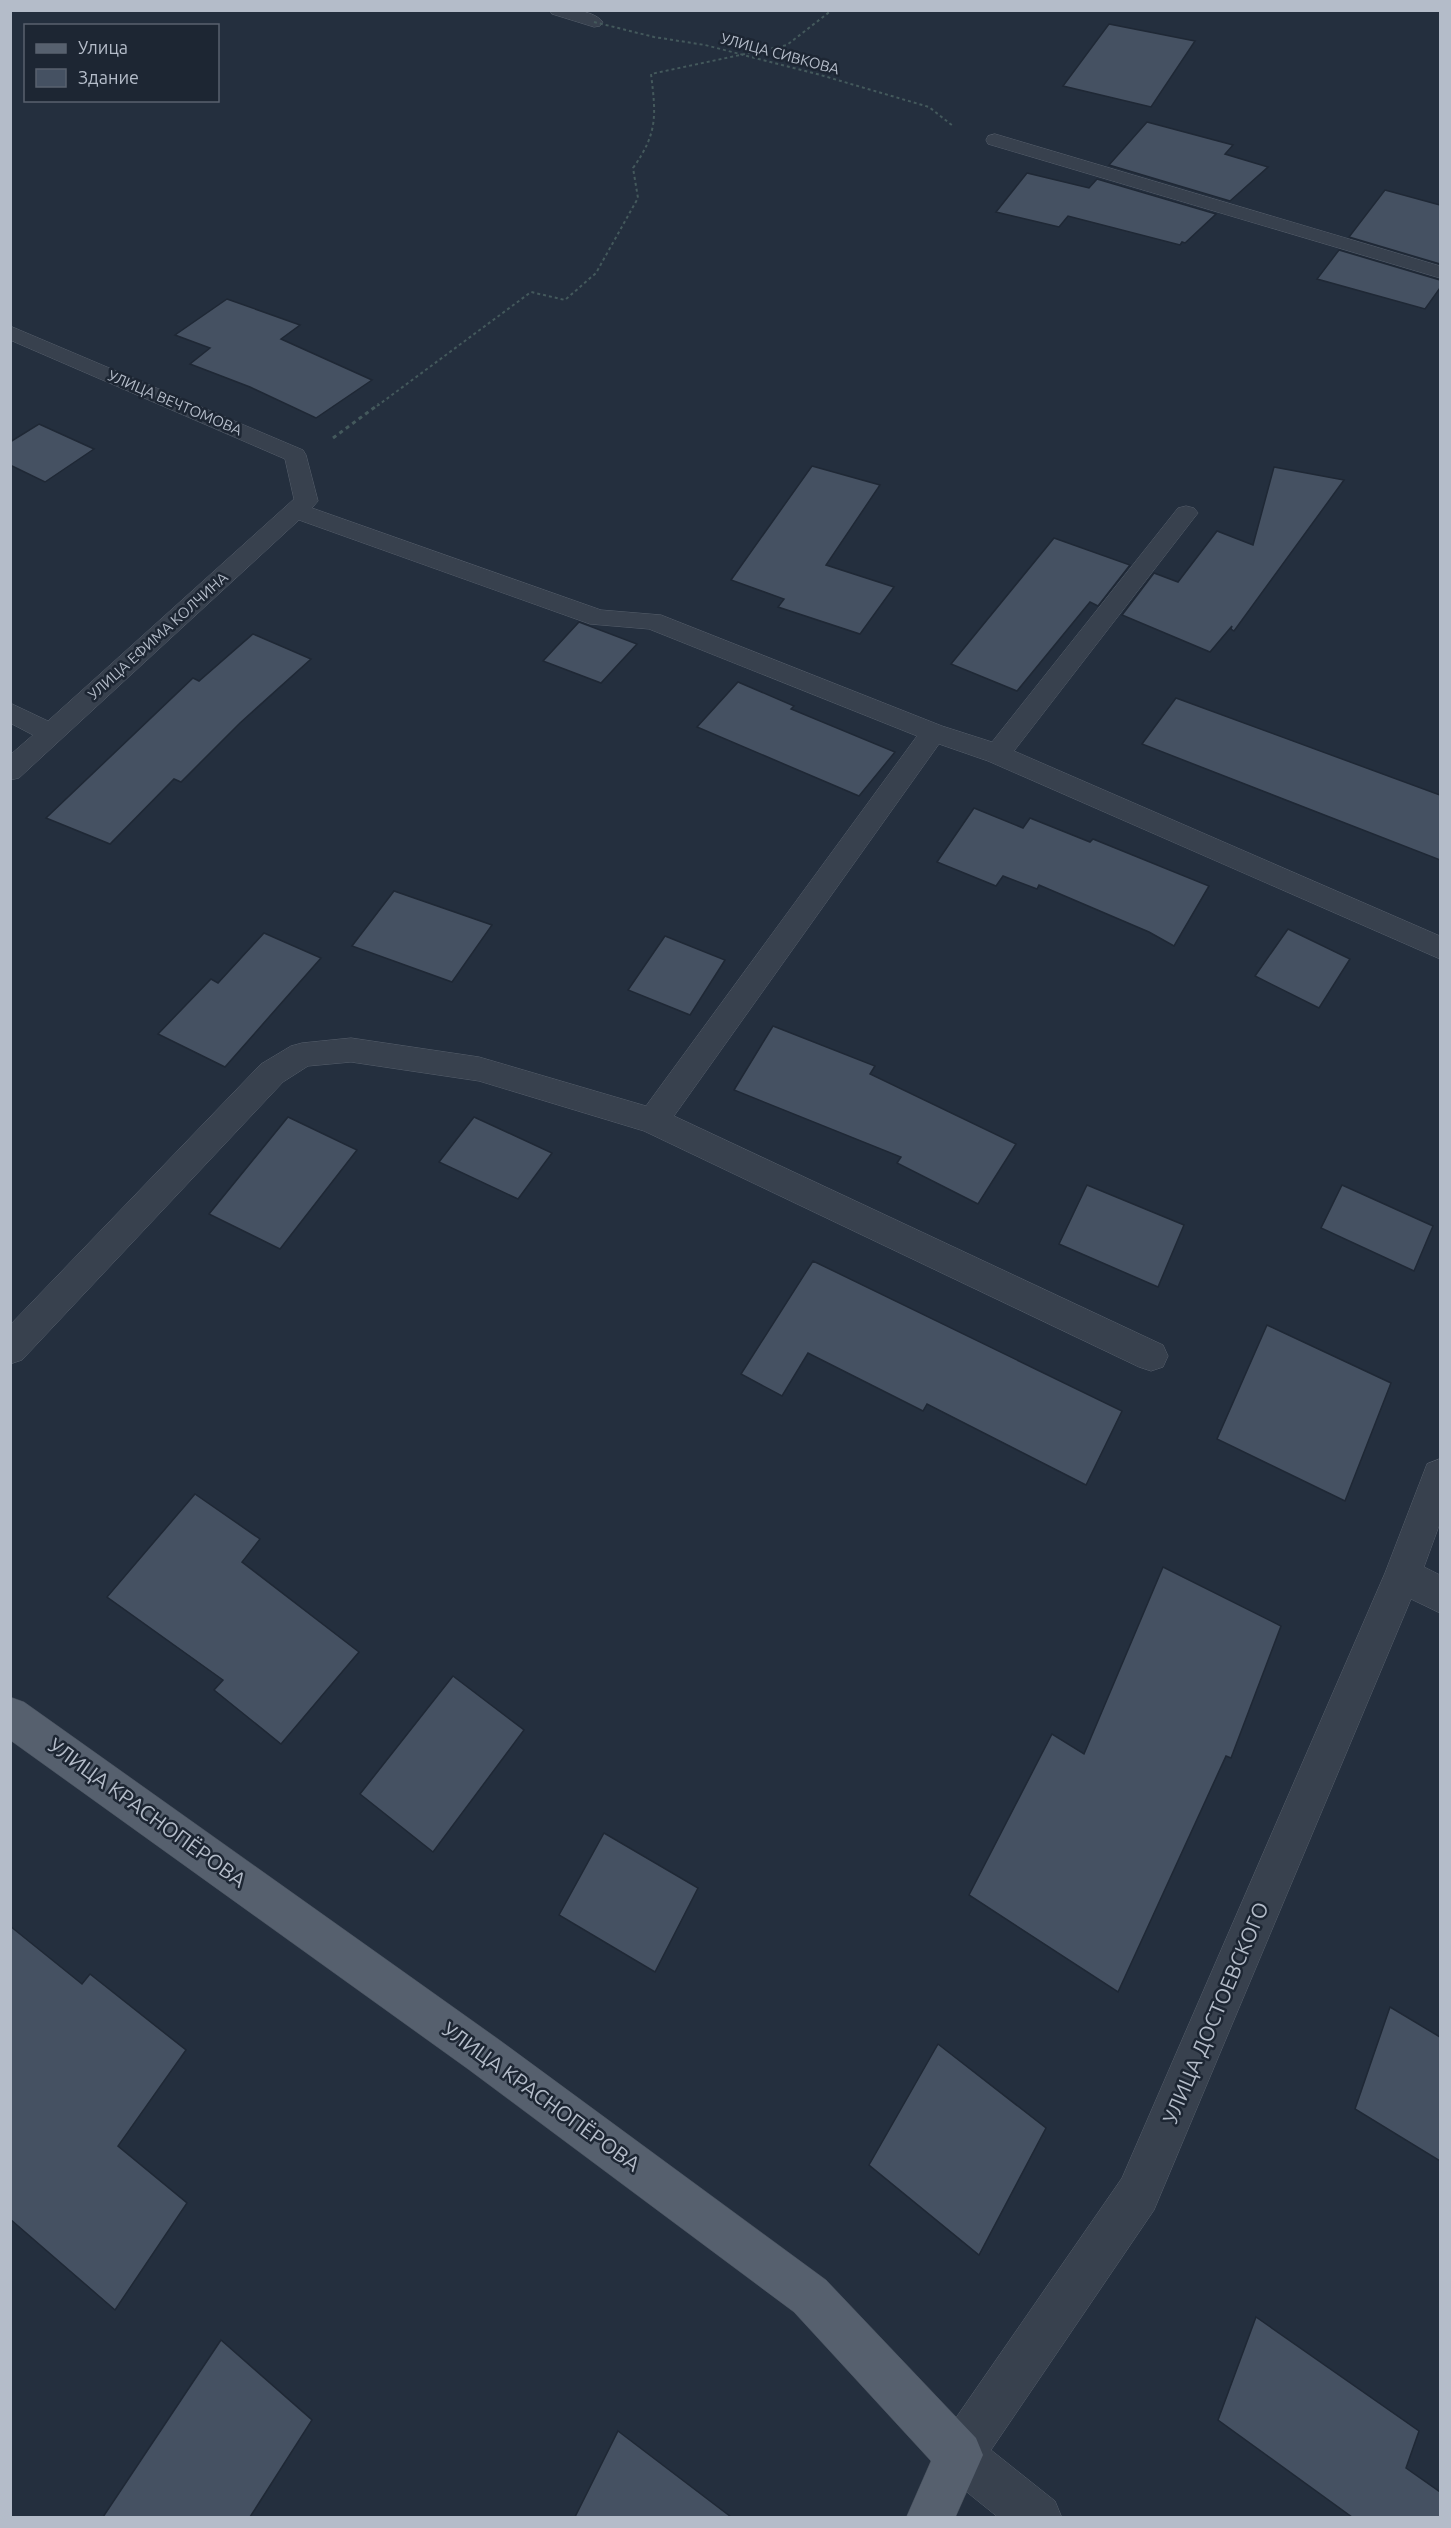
<svg xmlns="http://www.w3.org/2000/svg" width="1451" height="2528" font-family="Ubuntu,sans-serif">
<rect width="100%" height="100%" fill="#242f3e"/>
<g fill="#455162" stroke="#1f2835" stroke-width="1.5">
<path d="M1109 24 1195 41 1151 107 1063 86Z"/>
<path d="M1147 122 1233 145 1225 154 1268 167 1230 201 1109 165Z"/>
<path d="M1027 173 1089 188 1097 179 1216 214 1185 243 1182 242 1180 245 1068 216 1059 227 996 212Z"/>
<path d="M1385 190 1440 205V264L1349 237Z"/>
<path d="M1339 250 1440 280V288L1425 309 1317 279Z"/>
<path d="M227 299 300 325 281 339 372 380 316 418 250 387 190 364 210 348 175 335Z"/>
<path d="M39 424 94 449 45 482 10 465V442Z"/>
<path d="M812 466 880 485 826 565 894 587 860 634 778 607 784 599 731 580Z"/>
<path d="M1274 467 1344 480 1234 631 1231 629 1232 626 1210 652 1122 615 1154 573 1178 582 1217 531 1253 545Z"/>
<path d="M1054 538 1130 565 1098 606 1090 602 1017 691 951 664Z"/>
<path d="M579 622 637 644 601 683 543 661Z"/>
<path d="M253 634 311 659 240 723 181 782 174 779 110 844 46 818 193 678 199 681Z"/>
<path d="M738 682 794 706 791 709 895 752 859 796 697 727Z"/>
<path d="M1176 698 1440 795V860L1142 744Z"/>
<path d="M974 808 1023 828 1030 818 1090 842 1093 839 1209 886 1174 946 1149 932 1039 885 1037 889 1003 876 996 886 937 862Z"/>
<path d="M394 891 492 925 452 982 352 946Z"/>
<path d="M1288 929 1350 959 1319 1008 1255 976Z"/>
<path d="M264 933 321 958 225 1067 158 1034 211 979 218 983Z"/>
<path d="M665 936 725 960 690 1015 628 990Z"/>
<path d="M773 1026 875 1066 870 1074 1016 1144 978 1204 897 1163 901 1157 734 1090Z"/>
<path d="M288 1117 357 1150 280 1249 209 1214Z"/>
<path d="M474 1117 552 1153 518 1199 439 1162Z"/>
<path d="M1087 1185 1184 1225 1158 1287 1059 1244Z"/>
<path d="M1342 1185 1433 1226 1414 1271 1321 1228Z"/>
<path d="M813 1261 1122 1411 1086 1485 927 1404 923 1411 808 1353 782 1396 741 1374Z"/>
<path d="M1267 1325 1391 1383 1345 1501 1217 1439Z"/>
<path d="M195 1494 260 1539 242 1562 359 1652 281 1744 214 1690 223 1680 107 1597Z"/>
<path d="M1163 1567 1281 1626 1231 1758 1226 1756 1118 1992 969 1895 1052 1734 1084 1754Z"/>
<path d="M453 1676 524 1730 433 1852 360 1794Z"/>
<path d="M604 1833 698 1888 655 1972 559 1915Z"/>
<path d="M10 1926 82 1984 90 1974 186 2050 118 2146 187 2203 115 2310 10 2219Z"/>
<path d="M1390 2007 1440 2037V2161L1355 2109Z"/>
<path d="M938 2044 1046 2128 979 2255 869 2165Z"/>
<path d="M1256 2317 1419 2431 1406 2468 1440 2492V2517H1352L1218 2420Z"/>
<path d="M221 2340 312 2420 250 2517H103Z"/>
<path d="M618 2431 731 2517H575Z"/>
</g>
<g fill="none" stroke-linecap="round" stroke-linejoin="round">
<defs>
<g id="minor">
<path d="M550 10C566 10 591 8 603 22L600 26 594 27 552 14Z"/>
<path d="M995 134 1440 266V278L988 144 986 140 988 136Z"/>
<path d="M10 326 303 450 306 455 318 501 312 508 601 610 661 615 942 726 992 742 1178 508 1186 506 1194 508 1198 513 1194 518 1014 751 1440 936V959L988 761 939 744 674 1116 1163 1345 1168 1356 1163 1367 1151 1371 1139 1367 644 1131 479 1081 351 1062 308 1066 283 1082 22 1360 10 1364V1325L261 1064 291 1046 302 1043 351 1038 479 1057 646 1106 917 736 649 629 590 624 299 520 19 778 10 780V755L33 735 10 723V703L48 721 294 499 285 459 10 340Z"/>
<path d="M1440 1459V1523L1424 1567 1440 1575V1613L1411 1599 1154 2210 991 2450 1055 2501 1062 2518H999L942 2472 935 2455 942 2438 1122 2178 1385 1573 1427 1464Z"/>
</g>
<path id="major" d="M10 1697 24 1702 498 2039 826 2280 976 2438 983 2455 955 2518H906L931 2461 794 2312 468 2069 10 1740Z"/>
</defs>
<use href="#minor" stroke="#565f6c" stroke-width="1"/>
<use href="#major" stroke="#414a57" stroke-width="1"/>
<path stroke="#44595c" stroke-width="2" stroke-dasharray="3 3" stroke-linecap="butt" d="M377 406 531 292 565 300 596 273 638 198 633 168C658 133 656 115 651 74L787 45 832 10"/>
<path stroke="#44595c" stroke-width="3" stroke-dasharray="4 4" stroke-linecap="butt" d="M333 438 379 404"/>
<use href="#minor" fill="#38414e" fill-rule="evenodd"/>
<use href="#major" fill="#56606e" fill-rule="evenodd"/>
<path stroke="#44595c" stroke-width="2" stroke-dasharray="3 3" stroke-linecap="butt" d="M594 22 654 37 705 45 817 74 929 107 953 126"/>
</g>
<g text-anchor="middle" stroke-width="5" stroke-linejoin="round" paint-order="stroke">
<g font-size="15" fill="#b4bcc9" stroke="#1d2633">
<text transform="translate(780 54) rotate(15)" y="5">УЛИЦА СИВКОВА</text>
<text transform="translate(175 403) rotate(23)" y="5">УЛИЦА ВЕЧТОМОВА</text>
<text transform="translate(158 636) rotate(-42)" y="5">УЛИЦА ЕФИМА КОЛЧИНА</text>
</g>
<g font-size="21" fill="#b4bcc9" stroke="#1d2633">
<text transform="translate(147 1813) rotate(36)" y="7">УЛИЦА КРАСНОПЁРОВА</text>
<text transform="translate(1216 2013) rotate(-67)" y="7">УЛИЦА ДОСТОЕВСКОГО</text>
<text transform="translate(541 2097) rotate(36)" y="7">УЛИЦА КРАСНОПЁРОВА</text>
</g>
</g>
<rect width="1451" height="2528" fill="none" stroke="#b4bcc9" stroke-width="24"/>
<rect x="24" y="24" width="195" height="78" fill="#1d2633" stroke="#59626f" stroke-width="1.5"/>
<rect x="36" y="44" width="30" height="9" fill="#56606e" stroke="#59626f" stroke-width="1.5"/>
<text x="78" y="54" font-size="18" fill="#b4bcc9">Улица</text>
<rect x="36" y="69" width="30" height="18" fill="#455162" stroke="#59626f" stroke-width="1.5"/>
<text x="78" y="84" font-size="18" fill="#b4bcc9">Здание</text>
</svg>
